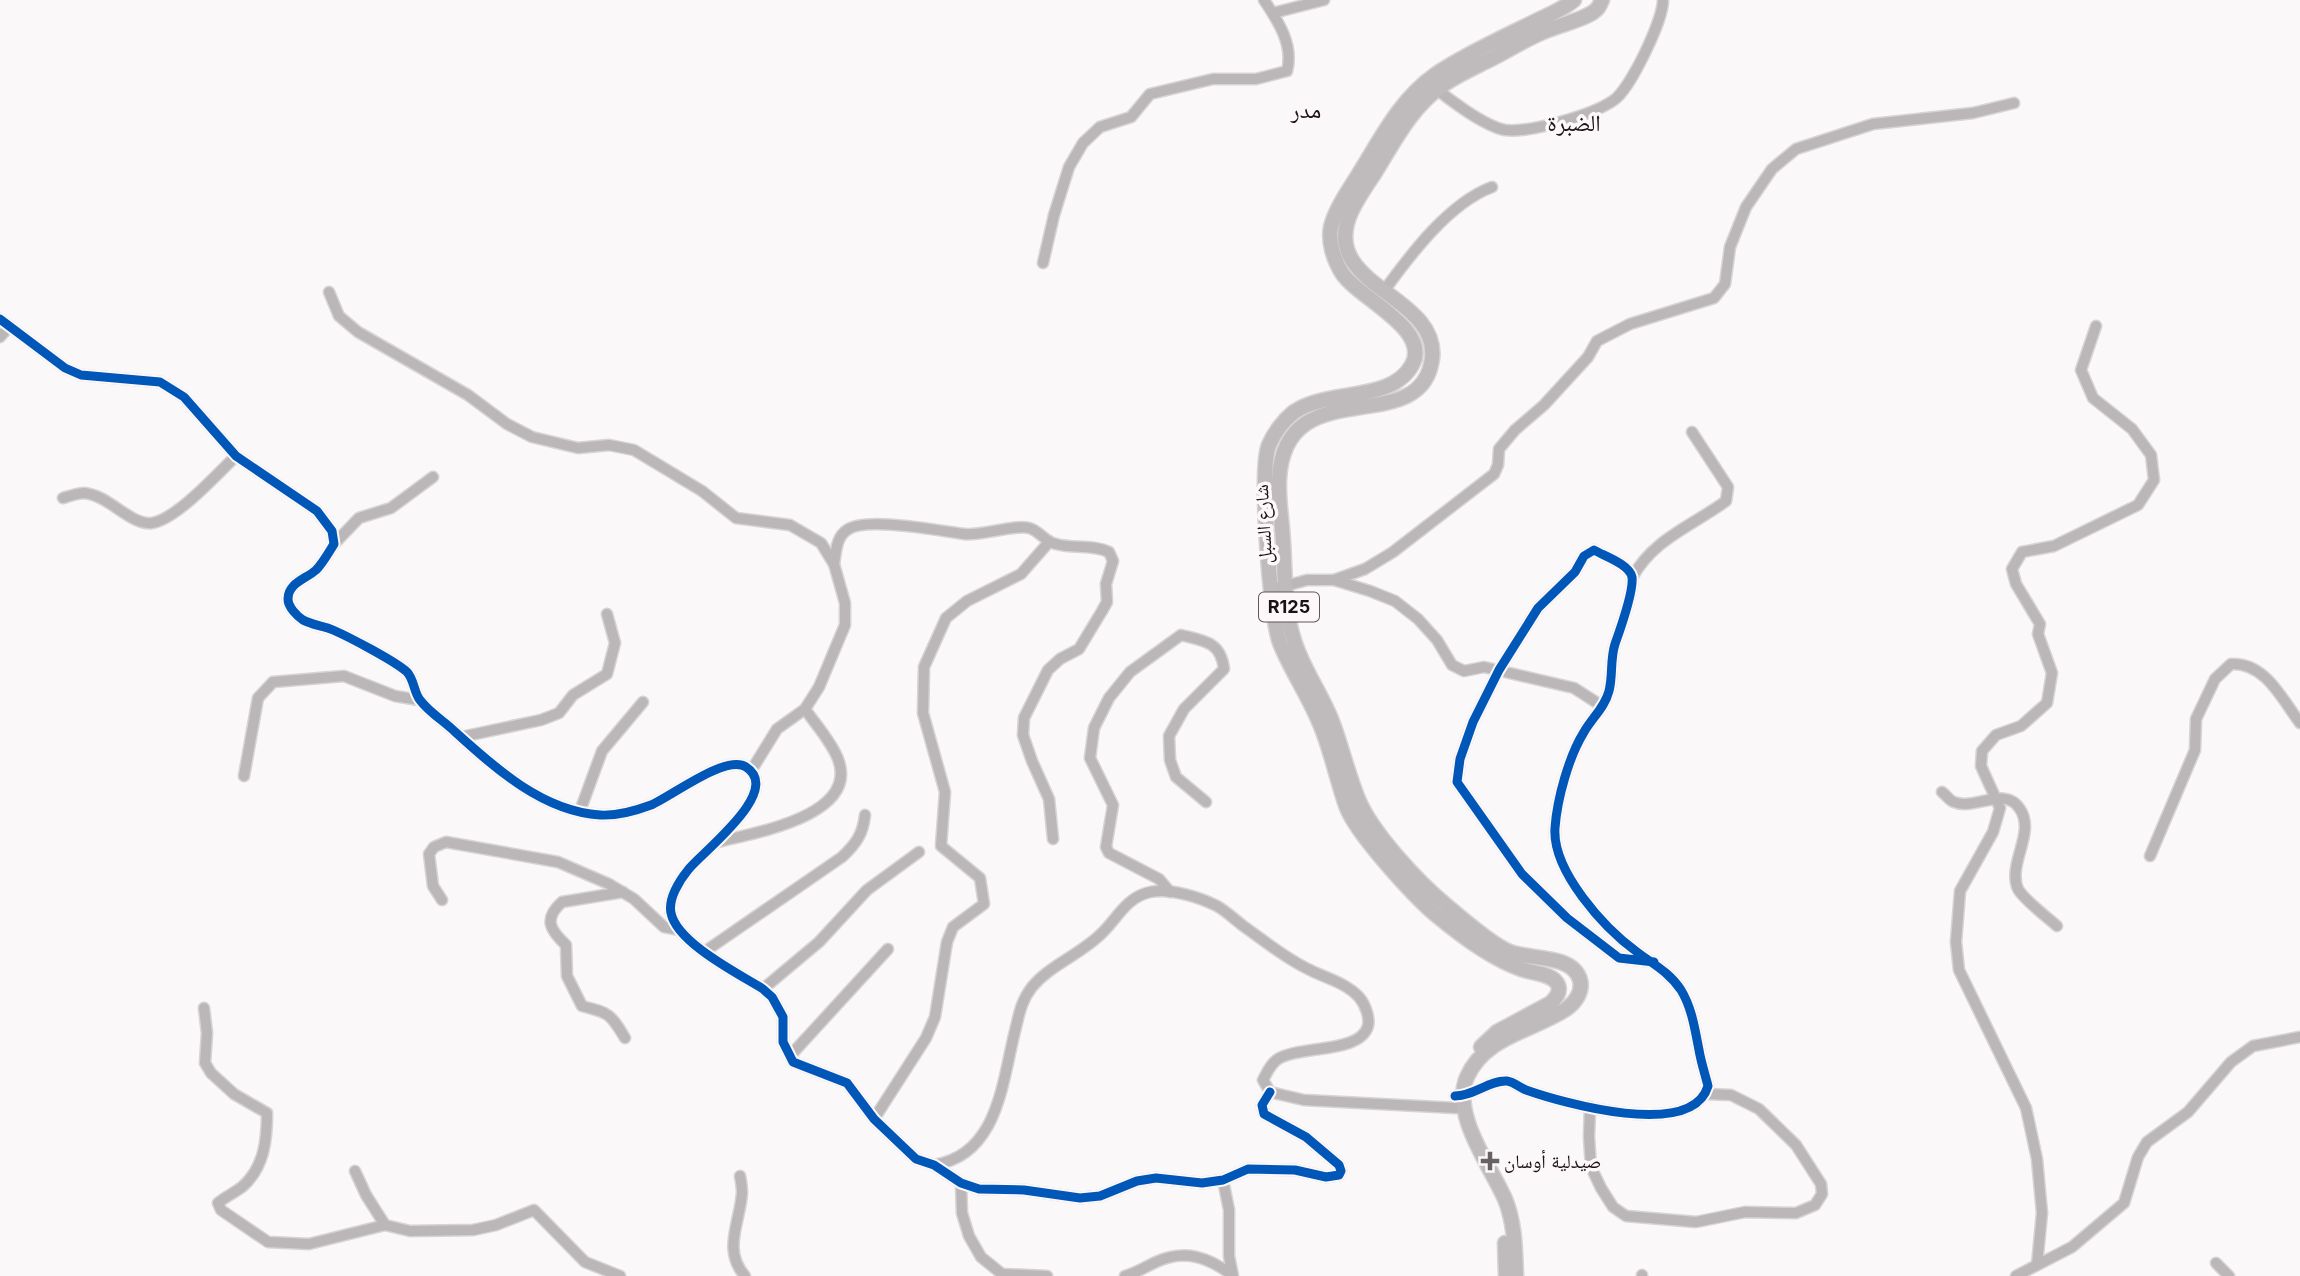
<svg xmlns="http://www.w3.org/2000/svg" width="2300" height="1276" font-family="Inter,'Noto Naskh Arabic',sans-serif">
<rect width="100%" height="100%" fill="#fbf8f9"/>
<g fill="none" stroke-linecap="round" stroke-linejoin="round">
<defs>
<g id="minor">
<path d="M1273 13 1324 0"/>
<path d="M1432 85C1448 99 1484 126 1505 130 1530 133 1593 115 1614 100 1630 89 1663 21 1663 0"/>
<path d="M1043 263 1054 215 1069 167 1083 143 1100 127 1131 117 1150 94 1213 79H1256L1287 71C1294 45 1278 21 1264 0"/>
<path d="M1384 291C1410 255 1449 203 1492 187"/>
<path d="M329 292 339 316 358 332 468 395 507 424 532 437 578 448 609 445 634 450 702 491 736 518 790 525 821 543 834 564 845 603V625L819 687 805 709 777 729 751 771"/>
<path d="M0 319 65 368 81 375 160 382 184 397 236 456 317 511 332 531 334 544C329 552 323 563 316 570 306 579 288 583 288 599 288 607 297 616 303 620 312 625 324 626 333 630 349 637 395 661 407 672 414 679 414 693 420 700 428 711 442 720 452 729 493 766 541 811 600 815 617 816 635 811 651 805 672 796 726 754 746 767 784 791 701 853 688 870 679 881 668 899 671 913 677 943 739 974 763 989L772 997 783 1017V1042L793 1062 847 1083 874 1119 916 1159 934 1165 961 1183 979 1189 1024 1190 1080 1198 1100 1196 1137 1181 1156 1178 1202 1183 1223 1180 1248 1169 1295 1170 1326 1177 1339 1175 1341 1171 1339 1165 1306 1137 1264 1114 1262 1105 1270 1092"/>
<path d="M0 337 10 326"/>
<path d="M63 498C70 496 78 493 84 493 109 495 131 526 152 523 177 519 217 474 236 456"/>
<path d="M334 544 359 518 391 508 433 477"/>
<path d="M834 564C836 553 836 537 847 530 865 516 940 531 964 534 983 536 1014 524 1029 528 1040 531 1045 542 1056 544 1074 549 1092 544 1109 552L1113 561 1106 584 1107 602 1102 611 1079 649 1060 659 1048 670 1024 718 1023 735 1032 761 1049 799 1053 839"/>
<path d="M1632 578C1653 539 1692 526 1726 501L1728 487 1692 432"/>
<path d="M1334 580 1365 569 1393 552 1494 474 1498 465 1499 449 1515 430 1544 405 1588 357 1597 341 1630 324 1714 298 1725 284 1730 247 1746 207 1772 169 1796 149 1873 124 1973 113 2014 103"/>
<path d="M1271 590 1307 580H1334L1370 591 1395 601 1418 619 1437 640 1452 665 1464 671 1484 667 1574 688 1602 706"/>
<path d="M461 737 541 720 559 713 573 695 607 674 615 643 607 614"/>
<path d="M244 776 258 698 273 682 344 676 395 696 419 700"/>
<path d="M1942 792C1946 795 1950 801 1954 802 1975 811 2005 785 2020 809 2036 833 2007 864 2018 889 2024 900 2047 917 2057 926"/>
<path d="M580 811 602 751 643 702"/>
<path d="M718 842C753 833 860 816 838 759 831 741 816 725 805 709"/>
<path d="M2150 856 2195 750 2196 719 2215 679 2231 664C2265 662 2282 699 2300 723"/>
<path d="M623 892 562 902C543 919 550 930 566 945L567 976 582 1006C609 1013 610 1013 625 1038"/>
<path d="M1170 892 1159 879 1109 853 1106 847 1113 805 1090 758 1094 728 1109 698 1130 672 1181 635C1205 641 1221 642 1224 669L1184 709 1169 736 1170 760 1176 777 1206 802"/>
<path d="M442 900 433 886 429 854 434 847 446 842 558 862 609 884 634 899 664 927 680 930"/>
<path d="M704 952 842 857C856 844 863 834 865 815"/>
<path d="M763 989 819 942 867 890 919 852"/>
<path d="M204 1008 207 1033 205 1063 211 1073 234 1094 267 1113C267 1141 264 1168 242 1187 234 1193 225 1197 218 1203L221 1210 268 1242 309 1244 385 1225 410 1231 473 1230 496 1225 534 1210 585 1262 620 1276"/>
<path d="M790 1056 888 949"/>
<path d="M1455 1096C1474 1096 1489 1080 1507 1081 1514 1082 1519 1087 1526 1090 1563 1103 1692 1140 1708 1086 1705 1074 1701 1062 1699 1050 1695 1030 1692 1008 1681 990 1669 972 1653 964 1637 952 1604 928 1552 871 1555 828 1557 799 1569 756 1584 732 1592 718 1605 707 1609 691 1613 676 1610 659 1615 644 1620 630 1634 591 1632 577 1629 564 1604 556 1594 550L1584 556 1575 572 1538 608 1499 670 1473 722 1460 759 1457 782 1522 874 1567 918 1619 958 1654 962"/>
<path d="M1590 1107 1589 1137 1591 1167 1601 1188 1613 1207 1626 1216 1696 1222 1745 1212 1796 1213 1815 1205 1822 1194 1821 1184 1796 1145 1759 1109 1731 1095 1706 1094"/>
<path d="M874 1119 926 1038 935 1017 947 942 953 927 984 904 980 878 941 846 945 792 923 713 924 667 946 618 967 601 1021 574 1049 542"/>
<path d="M934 1165C998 1155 1002 1083 1015 1031 1019 1015 1021 1001 1032 987 1051 964 1082 954 1103 932 1118 917 1127 897 1150 892 1170 888 1199 897 1217 906 1226 911 1234 919 1242 925 1263 940 1285 958 1308 969 1325 978 1345 982 1359 997 1365 1004 1370 1017 1368 1026 1360 1054 1300 1045 1278 1059 1270 1064 1267 1073 1263 1080L1270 1092 1304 1100 1456 1108"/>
<path d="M355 1171 366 1195 385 1225"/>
<path d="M740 1176C741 1181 742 1188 742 1193 740 1223 722 1250 745 1276"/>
<path d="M1223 1180 1229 1210V1256L1233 1276"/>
<path d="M961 1183 962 1213 969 1236 981 1257 1002 1274 1047 1276"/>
<path d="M2216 1263 2229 1276"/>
<path d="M2037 1265 2042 1213 2037 1159 2026 1108 1959 970 1956 942 1960 891 1993 832 2000 808 1981 766 1982 751 1996 735 2021 726 2047 703 2052 673 2038 634 2040 624 2016 584 2012 569 2022 552 2054 546 2138 505 2154 480 2151 455 2132 429 2093 398 2081 370 2096 326"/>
<path d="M1642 1275V1276"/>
<path d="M1125 1276C1136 1273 1145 1267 1156 1262 1185 1249 1208 1257 1232 1275"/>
<path d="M2016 1276 2072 1247 2124 1203 2138 1157 2147 1142 2188 1112 2231 1062 2253 1046 2300 1037"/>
</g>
<g id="major">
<path d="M1481 1047 1497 1032 1551 1003C1556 998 1561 992 1558 985 1553 973 1532 973 1521 969 1490 958 1460 935 1435 914 1412 894 1358 835 1347 808 1336 779 1331 746 1317 717 1306 692 1290 668 1280 643 1270 617 1259 468 1269 445 1274 433 1284 420 1294 412 1329 388 1391 403 1412 365 1432 329 1358 298 1342 273 1334 260 1328 242 1331 227 1336 207 1350 189 1360 172 1382 137 1400 100 1435 75 1462 56 1502 38 1532 23 1546 16 1562 10 1574 0"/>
<path d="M1505 1243 1506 1276"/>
<path d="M1516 1276C1515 1250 1515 1223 1505 1199 1490 1165 1451 1114 1467 1077 1485 1036 1533 1031 1566 1009 1576 1002 1583 991 1580 980 1573 954 1530 960 1510 952 1494 946 1461 918 1447 906 1418 882 1372 833 1358 799 1348 774 1342 749 1333 724 1322 694 1301 667 1293 637 1284 609 1285 571 1283 541 1282 521 1278 500 1279 480 1284 367 1421 442 1432 359 1440 294 1317 287 1351 212 1357 199 1366 186 1374 174 1394 142 1411 107 1443 85 1457 75 1473 68 1489 60 1507 51 1524 40 1543 32 1558 25 1577 22 1592 13 1598 9 1599 7 1602 0"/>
</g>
</defs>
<use href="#minor" stroke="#d6d4d4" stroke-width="13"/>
<use href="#major" stroke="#d6d4d4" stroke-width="17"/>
<use href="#minor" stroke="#bbb7b8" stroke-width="10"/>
<use href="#major" stroke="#bfbbbc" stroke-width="14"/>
<defs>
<g id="cycleway">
<path d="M0 319 65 368 81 375 160 382 184 397 236 456 317 511 332 531 334 544C329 552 323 563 316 570 306 579 288 583 288 599 288 607 297 616 303 620 312 625 324 626 333 630 349 637 395 661 407 672 414 679 414 693 420 700 428 711 442 720 452 729 493 766 541 811 600 815 617 816 635 811 651 805 672 796 726 754 746 767 784 791 701 853 688 870 679 881 668 899 671 913 677 943 739 974 763 989L772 997 783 1017V1042L793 1062 847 1083 874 1119 916 1159 934 1165 961 1183 979 1189 1024 1190 1080 1198 1100 1196 1137 1181 1156 1178 1202 1183 1223 1180 1248 1169 1295 1170 1326 1177 1339 1175 1341 1171 1339 1165 1306 1137 1264 1114 1262 1105 1270 1092"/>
<path d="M1455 1096C1474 1096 1489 1080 1507 1081 1514 1082 1519 1087 1526 1090 1563 1103 1692 1140 1708 1086 1705 1074 1701 1062 1699 1050 1695 1030 1692 1008 1681 990 1669 972 1653 964 1637 952 1604 928 1552 871 1555 828 1557 799 1569 756 1584 732 1592 718 1605 707 1609 691 1613 676 1610 659 1615 644 1620 630 1634 591 1632 577 1629 564 1604 556 1594 550L1584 556 1575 572 1538 608 1499 670 1473 722 1460 759 1457 782 1522 874 1567 918 1619 958 1654 962"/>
</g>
</defs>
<use href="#cycleway" stroke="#fcf7f8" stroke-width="13"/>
<use href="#cycleway" stroke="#0057b8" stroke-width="9"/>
</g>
<path fill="#696264" stroke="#fcf7f8" stroke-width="2.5" d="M1486.5 1150.5h7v7h7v7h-7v7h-7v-7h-7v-7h7z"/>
<g text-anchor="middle" stroke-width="7" stroke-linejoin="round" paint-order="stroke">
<rect fill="#fcf7f8" stroke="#5e5758" stroke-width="2" x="1259" y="592.5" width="60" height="29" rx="5"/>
<g font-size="18" font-weight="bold" fill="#1b1214">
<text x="1289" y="613">R125</text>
</g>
<g font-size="19" fill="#1b1214" stroke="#fcf7f8">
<text transform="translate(1263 524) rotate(-93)" y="7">شارع السبل</text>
</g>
<g font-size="19" fill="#1b1214" stroke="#fcf7f8" text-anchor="start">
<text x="1504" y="1168">صيدلية أوسان</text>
</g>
<g font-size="23" fill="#1b1214" stroke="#fcf7f8">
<text x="1306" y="118">مدر</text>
<text x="1574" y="131">الضبرة</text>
</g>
</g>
</svg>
